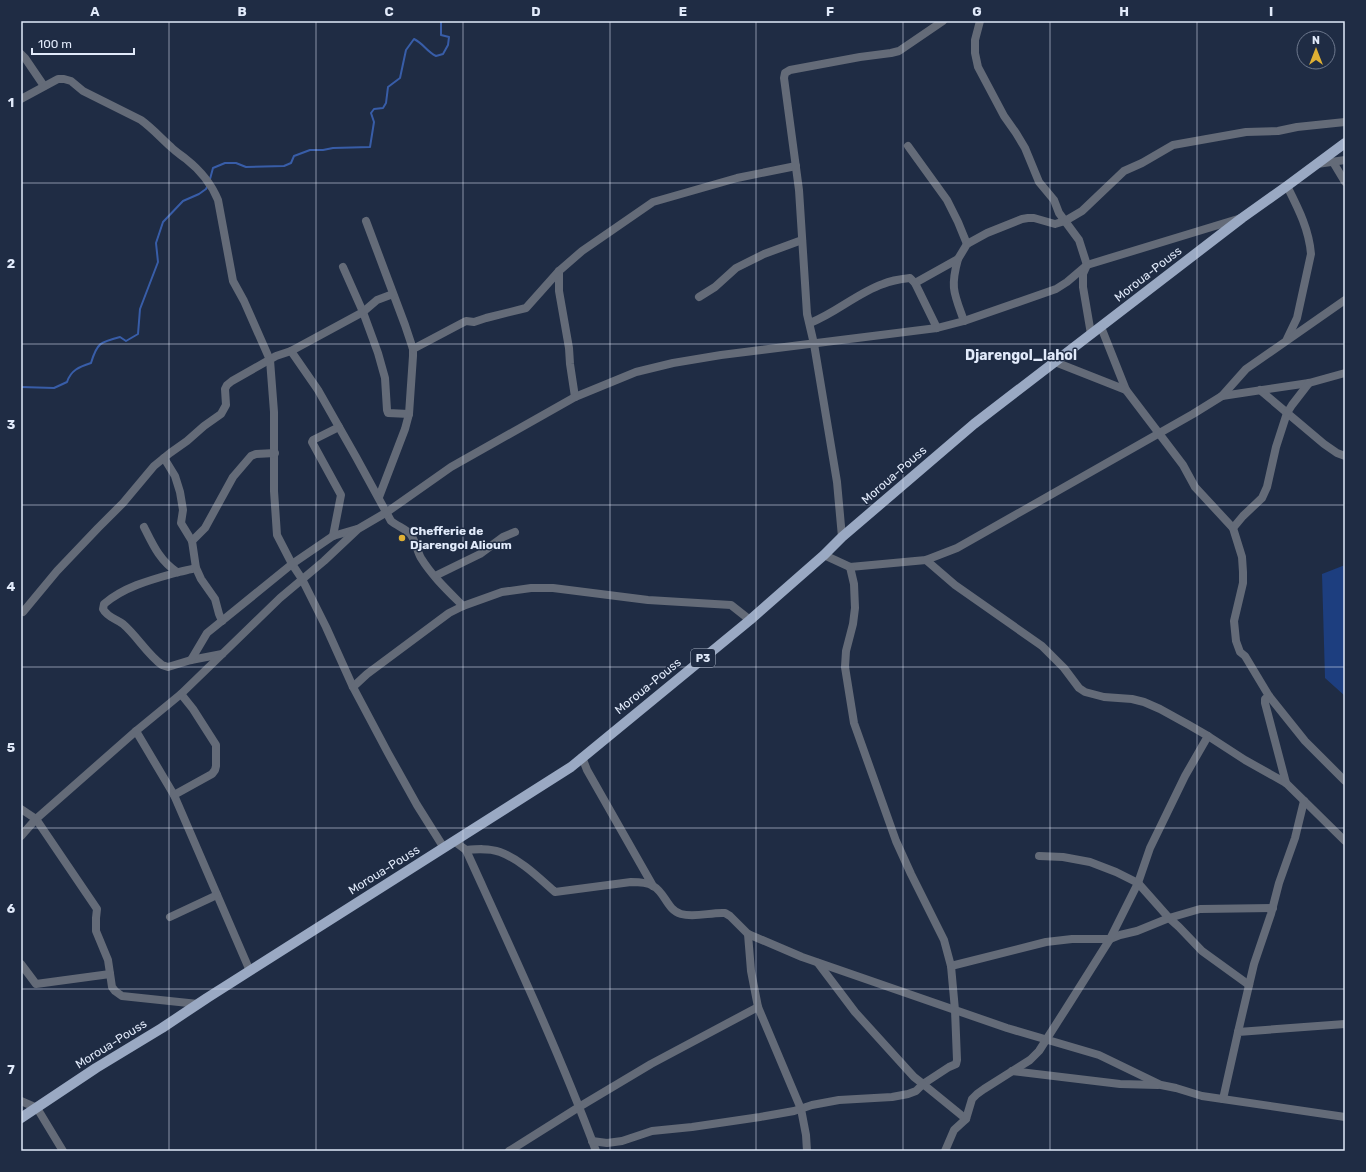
<svg xmlns="http://www.w3.org/2000/svg" width="1366" height="1172" font-family="Rubik,sans-serif">
<rect width="100%" height="100%" fill="#1f2c44"/>
<path fill="#1d3e7f" d="M1345 565V696L1325 678 1322 574Z"/>
<g fill="none" stroke-linecap="round" stroke-linejoin="round">
<g stroke="#385da8" stroke-width="2">
<path d="M210 179 213 168 225 163H236L246 167 284 166 291 163 294 156 310 150H323L333 148 370 147 374 122 371 113 374 109 383 108 386 103 388 87 400 78 406 50 414 39C424 44 426 51 436 56L443 54 448 45 449 37 441 35V21"/>
<path d="M21 387 54 388 67 382C71 370 79 367 91 363 97 343 100 342 120 337L126 341 138 334 140 309 158 262 156 243 163 222 183 201 199 194 206 189 208 185"/>
</g>
<g stroke="#646b78" stroke-width="8">
<path d="M980 21 975 40V53L978 67 1004 116 1016 133 1025 148 1039 182 1054 200 1059 213 1079 240 1087 265 1083 274V287L1091 334"/>
<path d="M21 54 25 58 44 86"/>
<path d="M21 99 58 79H64L71 81 83 91 141 120C152 128 161 138 171 147 176 152 181 155 186 159 200 170 211 183 218 200L233 281 244 301 270 360 274 412V491L277 535 292 564 302 579 326 627 353 687 388 753 417 805 444 848"/>
<path d="M908 146 947 200 958 222 967 244"/>
<path d="M1333 162 1345 182"/>
<path d="M1317 164 1345 160"/>
<path d="M366 221 405 325 413 349V356L409 414 405 429 379 497"/>
<path d="M958 259C950 288 954 293 964 321"/>
<path d="M343 267 363 312 378 353 385 378 387 410 388 413 409 414"/>
<path d="M559 271V291L569 348 570 364 575 397"/>
<path d="M915 283 958 259 967 244 987 233 1022 219 1028 218H1034L1055 224 1065 221 1082 211 1124 171 1142 163 1173 145 1246 132 1278 131 1297 127 1345 122"/>
<path d="M699 297 715 287 736 268 764 254 802 240"/>
<path d="M810 323C836 313 857 293 883 284 892 280 901 279 910 278L915 283 937 328"/>
<path d="M1101 327 1126 390 1183 465 1195 487 1233 528 1242 557 1243 572V583L1234 621 1236 641 1240 652 1245 656 1269 696 1305 741 1345 781"/>
<path d="M1287 339 1297 318 1311 254C1309 229 1298 208 1287 186"/>
<path d="M413 349 466 321 474 322 486 318 526 308 559 271 582 251 653 202 737 178 796 166"/>
<path d="M291 351 318 390 356 457 391 521C397 526 408 530 411 535 416 542 417 551 421 558 432 576 448 591 463 606"/>
<path d="M1055 362 1126 390"/>
<path d="M1260 390 1324 444 1337 453 1345 456"/>
<path d="M1222 396 1309 383 1345 373"/>
<path d="M164 458 175 476 180 492 183 510 181 523 192 541"/>
<path d="M144 527C153 545 160 561 177 572"/>
<path d="M1233 528 1243 516 1262 498 1267 487 1276 447 1287 413 1292 405 1309 383"/>
<path d="M333 536 341 495 312 442 313 440 339 427"/>
<path d="M842 537 837 482 814 344 807 314 799 190 784 78 785 73 790 70 860 57 891 53 899 51 943 21"/>
<path d="M824 555 850 567 926 560 957 548 1193 414 1222 396 1246 369 1345 300"/>
<path d="M926 560 955 585 1042 646 1064 668 1079 688 1085 692 1104 697 1132 699 1144 702 1160 709 1189 725 1208 736 1245 760 1286 783 1345 841"/>
<path d="M196 568C189 570 182 571 175 573 150 580 124 587 104 604L103 609C107 617 116 619 123 624 137 636 147 654 162 665L168 667 191 660 222 654"/>
<path d="M435 576 480 554 503 537 515 532"/>
<path d="M23 612 57 571 98 528 123 503 154 466 170 453 187 441 204 426 221 414 226 405 225 389 227 385 232 381 276 356 291 351 363 312 377 300 393 294"/>
<path d="M222 621 219 614 215 599 201 579 196 568 192 541 205 528 233 477 251 456 256 454 275 453"/>
<path d="M191 660 207 633 292 564 333 536 357 529"/>
<path d="M353 687 367 674 449 613 463 606 502 592 531 588H553L648 600 731 605 750 620"/>
<path d="M1269 696 1265 699V703L1286 783"/>
<path d="M136 731 174 795 250 971"/>
<path d="M582 757 587 770 653 886"/>
<path d="M174 795 212 774 215 770 216 766V745L193 709 181 694"/>
<path d="M21 809 36 819 97 909 96 918V931L108 960 112 987 115 991 122 996 198 1004"/>
<path d="M21 836 36 819 136 731 181 694 280 598 324 561 358 529 387 512 451 467 575 397 636 372 673 363 721 355 937 328 964 321 1056 289 1067 282 1087 265 1238 219"/>
<path d="M454 841 466 850C511 949 558 1049 596 1151"/>
<path d="M466 850C477 849 489 848 500 852 521 860 538 877 555 892L631 882C638 882 647 882 653 886 665 892 667 910 681 914 695 918 711 912 725 913L730 916 748 934 802 957 1007 1028 1099 1055 1161 1085 1176 1088 1202 1096 1345 1117"/>
<path d="M1039 856 1063 857 1090 862 1116 872 1138 883 1169 918 1179 927 1202 951 1249 985"/>
<path d="M170 917 217 895"/>
<path d="M748 934 751 971 758 1007 801 1109 806 1135 807 1151"/>
<path d="M818 963 855 1012 914 1077 923 1084 949 1067 956 1064 957 1060 955 1010 951 966 944 940 911 874 896 841 854 723 845 667 846 651 853 624 855 608 854 584 850 567"/>
<path d="M21 964 36 984 110 974"/>
<path d="M951 966 1046 942 1072 939H1110L1120 935 1137 931 1169 918 1200 909 1273 908"/>
<path d="M1238 1032 1254 964 1271 914 1279 883 1295 838 1304 801"/>
<path d="M1012 1071 1120 1084 1158 1085"/>
<path d="M1223 1099 1238 1032 1345 1024"/>
<path d="M21 1101 37 1108 63 1151"/>
<path d="M592 1141 607 1143 622 1141 652 1131 692 1127 760 1117 794 1111 812 1105 839 1100 892 1097 908 1094 916 1091 923 1084 966 1119"/>
<path d="M509 1151 579 1107 651 1064 758 1007"/>
<path d="M945 1151 954 1130 966 1119 972 1099 977 1094 984 1089 1030 1060 1039 1051 1069 1004 1110 939 1138 883 1150 848 1185 776 1208 736"/>
</g>
<path stroke="#9aa9c3" stroke-width="10" d="M21 1118 96 1068 162 1028 207 998 571 767 750 620 824 555 842 537 974 424 1242 218 1287 186 1345 143"/>
</g>
<path fill="none" stroke="#e1eafa" stroke-width="1" stroke-opacity="0.55" d="M169 21V1151M316 21V1151M463 21V1151M610 21V1151M756 21V1151M903 21V1151M1050 21V1151M1197 21V1151M21 183H1345M21 344H1345M21 505H1345M21 667H1345M21 828H1345M21 989H1345"/>
<circle fill="#dfb034" stroke="#1f2c44" stroke-width="1.5" cx="402" cy="538" r="4"/>
<g text-anchor="middle" stroke-width="3" stroke-linejoin="round" paint-order="stroke">
<rect fill="#1f2c44" stroke="#a7b1c3" stroke-width="1" x="691" y="649" width="24" height="18" rx="3"/>
<g font-size="11" font-weight="bold" fill="#e1eafa">
<text x="703" y="662">P3</text>
</g>
<g font-size="12" fill="#e1eafa" stroke="#1f2c44">
<text transform="translate(1148 274) rotate(-38)" y="4">Moroua-Pouss</text>
<text transform="translate(894 475) rotate(-41)" y="4">Moroua-Pouss</text>
<text transform="translate(648 686) rotate(-39)" y="4">Moroua-Pouss</text>
<text transform="translate(384 870) rotate(-32)" y="4">Moroua-Pouss</text>
<text transform="translate(111 1044) rotate(-32)" y="4">Moroua-Pouss</text>
</g>
<g font-size="12" font-weight="bold" fill="#e1eafa" stroke="#1f2c44" text-anchor="start">
<text x="410" y="535">Chefferie de<tspan x="410" dy="14">Djarengol Alioum</tspan></text>
</g>
<g font-size="14" font-weight="bold" fill="#e1eafa" stroke="#1f2c44">
<text x="1021" y="360">Djarengol_lahol</text>
</g>
</g>
<rect width="1366" height="1172" fill="none" stroke="#1f2c44" stroke-width="44"/>
<g transform="translate(1316 50)"><circle r="19" fill="#1f2c44" stroke="#6d788d"/>
<path d="M0-3L7 15L0 10L-7 15Z" fill="#dfb034"/>
<text y="-6" font-size="11" font-weight="bold" text-anchor="middle" fill="#e1eafa">N</text>
</g>
<path d="M32 48v6h102v-6" fill="none" stroke="#e1eafa" stroke-width="2"/>
<text x="38" y="48" font-size="12" fill="#e1eafa" stroke="#1f2c44" stroke-width="3" paint-order="stroke">100 m</text>
<rect x="22" y="22" width="1322" height="1128" fill="none" stroke="#e1eafa" stroke-width="1.5"/>
<g font-size="13" text-anchor="middle" font-weight="bold" fill="#e1eafa">
<text x="95" y="16">A</text>
<text x="242" y="16">B</text>
<text x="389" y="16">C</text>
<text x="536" y="16">D</text>
<text x="683" y="16">E</text>
<text x="830" y="16">F</text>
<text x="977" y="16">G</text>
<text x="1124" y="16">H</text>
<text x="1271" y="16">I</text>
<text x="11" y="107">1</text>
<text x="11" y="268">2</text>
<text x="11" y="429">3</text>
<text x="11" y="591">4</text>
<text x="11" y="752">5</text>
<text x="11" y="913">6</text>
<text x="11" y="1074">7</text>
</g>
</svg>
